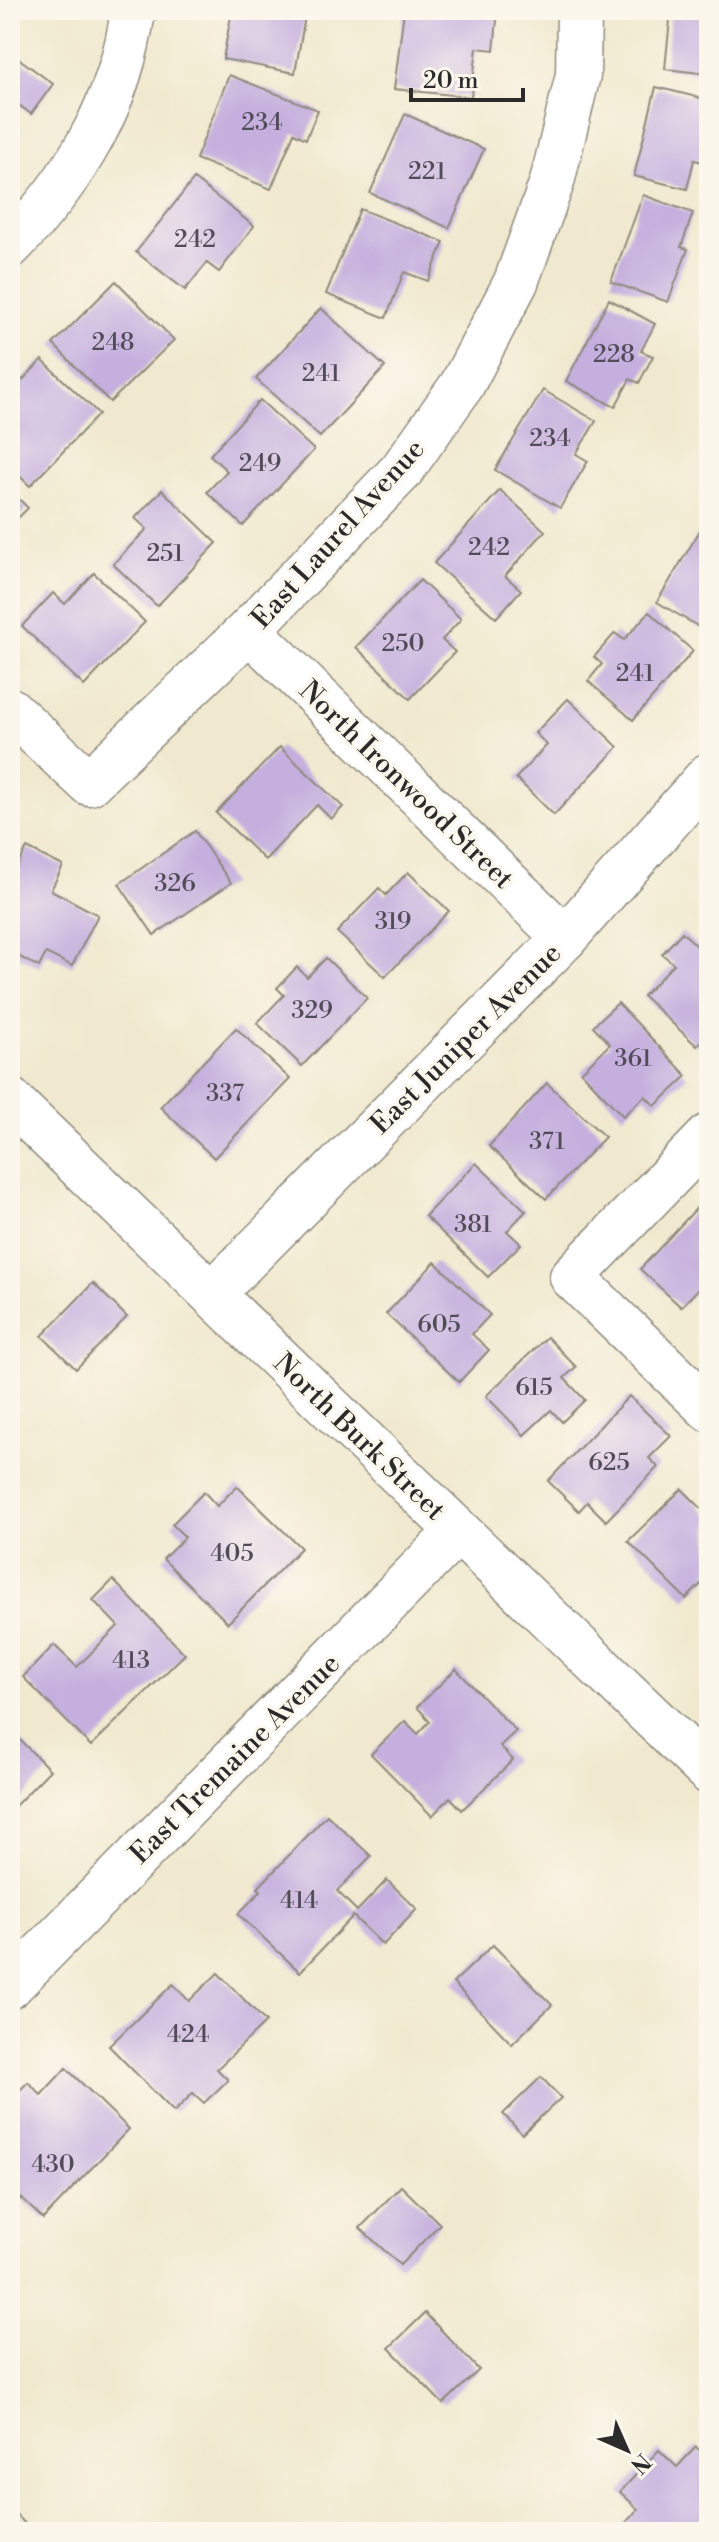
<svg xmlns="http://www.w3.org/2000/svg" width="719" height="2542" font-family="'Libre Bodoni',serif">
<rect width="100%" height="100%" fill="#fbf7ec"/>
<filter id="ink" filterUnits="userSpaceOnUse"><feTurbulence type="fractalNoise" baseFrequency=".0125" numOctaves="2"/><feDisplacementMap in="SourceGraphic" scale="16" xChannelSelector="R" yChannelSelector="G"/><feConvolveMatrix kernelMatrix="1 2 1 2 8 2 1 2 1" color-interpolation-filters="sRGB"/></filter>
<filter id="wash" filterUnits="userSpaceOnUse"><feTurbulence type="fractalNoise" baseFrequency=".006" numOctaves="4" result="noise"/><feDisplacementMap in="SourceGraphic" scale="32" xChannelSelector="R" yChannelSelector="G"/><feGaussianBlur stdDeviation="1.8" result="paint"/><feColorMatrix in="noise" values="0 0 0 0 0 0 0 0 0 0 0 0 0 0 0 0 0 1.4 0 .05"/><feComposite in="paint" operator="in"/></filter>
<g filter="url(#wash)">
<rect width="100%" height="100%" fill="#f1e9cf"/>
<g id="blocks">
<g fill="#c4afde">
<path d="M232 10 306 11 295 73 223 59Z"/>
<path d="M404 10H498L494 50 477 48 471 97 394 89Z"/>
<path d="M671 10H709V74L665 69Z"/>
<path d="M10 52 53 84 31 114 15 102 10 109Z"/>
<path d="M229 75 318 110 306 139 294 133 271 189 196 159Z"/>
<path d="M656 87 709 100 708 163 694 160 687 189 634 176Z"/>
<path d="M405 114 484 149 449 228 370 193Z"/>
<path d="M194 179 254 226 219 272 207 263 185 290 136 252Z"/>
<path d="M643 195 693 213 681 247 688 249 668 302 611 282Z"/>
<path d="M360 209 444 242 428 281 404 272 386 318 326 294Z"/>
<path d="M116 281 174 340 110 402 53 344Z"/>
<path d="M609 299 655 324 641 351 653 356 639 383 630 379 615 407 566 381Z"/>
<path d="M321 308 385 367 320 437 256 379Z"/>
<path d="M42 360 99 414 30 486 10 467V393Z"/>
<path d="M543 390 596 421 576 454 588 461 560 508 495 470Z"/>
<path d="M260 400 314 450 243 526 207 492 227 471 210 455Z"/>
<path d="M10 490 28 508 10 526Z"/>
<path d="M162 490 217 543 157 606 113 564 147 529 135 518Z"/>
<path d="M500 490 545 531 505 576 521 590 496 618 434 563Z"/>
<path d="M705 522 709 524V633L657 602Z"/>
<path d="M94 573 145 622 84 686 22 626 53 593 65 604Z"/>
<path d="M420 580 461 619 442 640 455 652 410 699 356 647Z"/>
<path d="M649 612 693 651 633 720 588 681 602 664 594 657 615 633 624 640Z"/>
<path d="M568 699 618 747 554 815 516 778 547 745 535 733Z"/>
<path d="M280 747 343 807 331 819 317 805 265 860 216 813Z"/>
<path d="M195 831 231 883 154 935 119 884Z"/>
<path d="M27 848 63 866 51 890 98 915 72 966 46 953 39 967 10 952V879Z"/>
<path d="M408 872 449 911 385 977 337 932 379 888 386 895Z"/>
<path d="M682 932 709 957V1041L705 1037 697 1046 643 996 674 964 662 954Z"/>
<path d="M326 958 367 998 302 1066 257 1023 284 995 277 988 297 967 307 977Z"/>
<path d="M618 1003 687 1076 655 1106 645 1096 623 1116 581 1072 610 1044 593 1026Z"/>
<path d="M236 1028 290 1079 214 1158 160 1107Z"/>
<path d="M547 1083 605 1137 546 1199 489 1146Z"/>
<path d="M476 1163 526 1211 507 1231 521 1244 488 1277 425 1216Z"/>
<path d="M705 1199 709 1203V1284L706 1281 681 1307 640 1269Z"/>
<path d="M435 1262 490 1315 472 1334 489 1350 459 1382 386 1314Z"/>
<path d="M93 1283 127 1317 76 1369 42 1336Z"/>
<path d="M547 1337 576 1367 564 1378 585 1400 562 1422 551 1410 524 1435 486 1396Z"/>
<path d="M629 1396 671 1436 649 1458 658 1467 606 1521 587 1502 579 1511 548 1481Z"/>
<path d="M237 1486 301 1548 228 1623 163 1559 185 1537 172 1524 204 1492 217 1506Z"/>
<path d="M682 1489 709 1516V1576L686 1599 628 1541Z"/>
<path d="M113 1580 185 1654 91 1746 23 1677 54 1645 77 1667 118 1626 93 1600Z"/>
<path d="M456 1669 516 1731 500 1746 513 1760 462 1810 450 1797 432 1816 371 1754 405 1721 418 1734 430 1721 417 1707Z"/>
<path d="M10 1730 50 1770 10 1811Z"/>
<path d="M327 1815 371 1856 337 1891 357 1911 387 1880 417 1909 383 1945 353 1916 300 1972 238 1914 261 1891 258 1888Z"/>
<path d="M493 1945 552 2005 512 2044 453 1983Z"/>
<path d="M218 1973 266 2022 217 2069 228 2080 204 2103 193 2093 174 2112 109 2046 173 1984 189 2001Z"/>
<path d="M66 2068 129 2129 43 2219 21 2198 10 2211V2100L28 2082 41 2095Z"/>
<path d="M541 2077 561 2098 522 2134 503 2114Z"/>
<path d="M401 2186 440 2224 400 2265 360 2228Z"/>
<path d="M425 2313 479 2370 443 2404 389 2348Z"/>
<path d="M696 2447 709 2459V2532H627L622 2527 638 2509 620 2492 659 2450 677 2467Z"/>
<path d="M10 2508 33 2532H10Z"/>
</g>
</g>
</g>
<g filter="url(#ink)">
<use href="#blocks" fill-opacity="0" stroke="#8e8a7d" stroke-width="2"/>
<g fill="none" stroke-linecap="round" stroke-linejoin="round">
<defs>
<g id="minor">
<path d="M10 246C75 179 121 104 133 10"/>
<path d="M249 630 565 938"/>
<path d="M10 710 89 783 249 630 401 471 462 385 516 282 552 182 578 75 579 10"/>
<path d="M10 1100 709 1772"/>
<path d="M709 1136 572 1277 709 1409"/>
<path d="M213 1293 565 938 709 775"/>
<path d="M10 1986 458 1531"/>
</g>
</defs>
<use href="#minor" stroke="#8e8a7d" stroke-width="47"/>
<use href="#minor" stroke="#fff" stroke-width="44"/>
</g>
</g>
<g text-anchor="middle" stroke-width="6" stroke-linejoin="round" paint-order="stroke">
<g font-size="24" fill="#514c58">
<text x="262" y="130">234</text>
<text x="427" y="179">221</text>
<text x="195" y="247">242</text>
<text x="113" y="350">248</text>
<text x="614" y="362">228</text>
<text x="321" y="381">241</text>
<text x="550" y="446">234</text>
<text x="260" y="471">249</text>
<text x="489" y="555">242</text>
<text x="165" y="561">251</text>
<text x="403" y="651">250</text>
<text x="635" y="681">241</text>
<text x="175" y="891">326</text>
<text x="393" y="929">319</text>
<text x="312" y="1018">329</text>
<text x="633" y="1066">361</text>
<text x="225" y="1101">337</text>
<text x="547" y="1149">371</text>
<text x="473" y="1232">381</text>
<text x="439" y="1332">605</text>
<text x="534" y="1395">615</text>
<text x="609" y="1470">625</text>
<text x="232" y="1561">405</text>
<text x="131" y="1668">413</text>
<text x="299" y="1908">414</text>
<text x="188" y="2042">424</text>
<text x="53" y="2172">430</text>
</g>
<g font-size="28" fill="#2b2b2b" stroke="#fbf7ec">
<text transform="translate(337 533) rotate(-48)" y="10">East Laurel Avenue</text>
<text transform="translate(407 784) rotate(44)" y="10">North Ironwood Street</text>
<text transform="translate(465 1038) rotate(-45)" y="10">East Juniper Avenue</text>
<text transform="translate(360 1436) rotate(44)" y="10">North Burk Street</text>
<text transform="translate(234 1758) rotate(-45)" y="10">East Tremaine Avenue</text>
</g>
</g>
<rect width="719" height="2542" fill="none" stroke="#fbf7ec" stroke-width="40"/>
<g transform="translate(627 2450) rotate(135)" stroke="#fbf7ec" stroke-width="6" paint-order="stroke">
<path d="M0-6L14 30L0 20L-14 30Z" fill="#2b2b2b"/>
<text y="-12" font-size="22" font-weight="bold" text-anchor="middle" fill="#2b2b2b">N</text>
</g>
<path d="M411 88v12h112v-12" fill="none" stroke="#2b2b2b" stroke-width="4"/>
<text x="423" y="88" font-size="24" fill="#2b2b2b" stroke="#fbf7ec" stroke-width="6" paint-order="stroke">20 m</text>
</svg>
